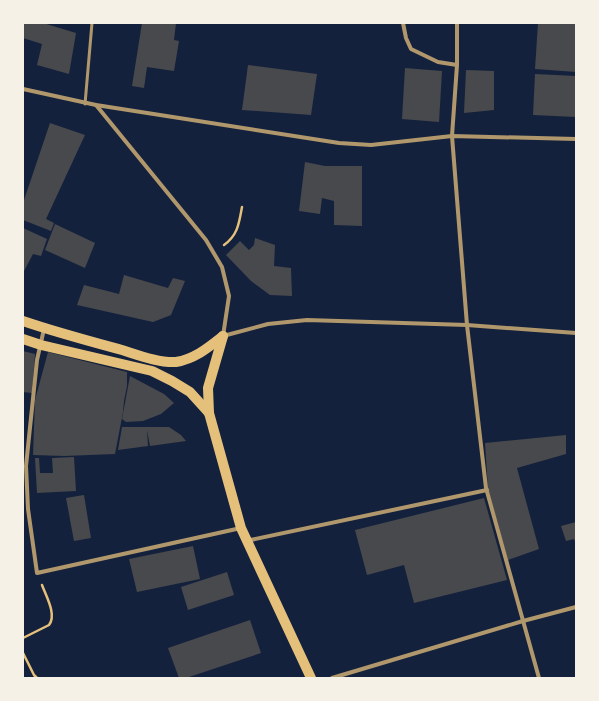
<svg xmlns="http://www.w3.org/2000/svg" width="599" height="701" font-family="'Fira Sans Condensed',sans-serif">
<rect width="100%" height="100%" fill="#14213d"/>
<g fill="#48494c">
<path d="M23 23H43L76 33 69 74 37 65 42 44 23 38Z"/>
<path d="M142 23H176L174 40 179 41 174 71 147 67 144 88 132 86Z"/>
<path d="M538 23H576V72L535 69Z"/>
<path d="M248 65 317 74 311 115 242 110Z"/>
<path d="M405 68 442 71 439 122 402 119Z"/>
<path d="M466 70 494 71V110L464 113Z"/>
<path d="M535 74 576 76V117L533 115Z"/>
<path d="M50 123 85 135 46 219 54 223 51 231 23 220V203Z"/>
<path d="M305 162 325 166H362V226L334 225V201L322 198 320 214 299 211Z"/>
<path d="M55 224 95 243 85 268 45 250Z"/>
<path d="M23 228 47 239 41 256 33 254 23 273Z"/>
<path d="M255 238 275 245 274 266 291 268 292 296 270 295 251 281 226 255 240 241 249 250 254 245Z"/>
<path d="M124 275 168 288 173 278 185 281 171 315 153 322 77 305 84 285 119 294Z"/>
<path d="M23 351 35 354 32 393 23 392Z"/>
<path d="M48 352 127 372V386L124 401 123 412 115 454 64 456 33 455 35 400Z"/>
<path d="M130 376 164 394 174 403 161 414 143 421 126 422 122 419Z"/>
<path d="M122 427H169L181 435 186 441 150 446 147 430 148 446 118 450Z"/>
<path d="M566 435V454L517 468 539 549 508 560 488 489 485 443Z"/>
<path d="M74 457 76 491 37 493 35 458H39L40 473H53L52 458Z"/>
<path d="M84 495 91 538 74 541 66 498Z"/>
<path d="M484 498 507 580 414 603 404 565 367 575 355 530Z"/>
<path d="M576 522V544L574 539 566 541 561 526Z"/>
<path d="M193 546 200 579 137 592 129 559Z"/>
<path d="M227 572 234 595 188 610 181 587Z"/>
<path d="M250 620 261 653 186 678H179L168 648Z"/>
</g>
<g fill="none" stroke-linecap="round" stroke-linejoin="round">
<g stroke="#e5c07b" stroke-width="2.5">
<path d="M224 245C238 235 239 223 242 207"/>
<path d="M23 638 49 625C57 615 46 596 42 585"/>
<path d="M23 653 34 675 37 678"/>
</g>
<path stroke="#b1986c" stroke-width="3" d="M85 104 92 23"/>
<g stroke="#b1986c" stroke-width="4">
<path d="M403 23 406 38 411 49 438 62 457 65"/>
<path d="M457 23V65L452 136 467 325 486 488 539 678"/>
<path d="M23 89 96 105 339 143 371 145 452 136 576 139"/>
<path d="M96 105 206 240 222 267 229 296 223 336 268 324 307 320 467 325 576 333"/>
<path d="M44 329 37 360 26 466 28 509 37 573 241 528"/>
<path d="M246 541 487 490"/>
<path d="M332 678 523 621 576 607"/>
</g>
<g stroke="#e5c07b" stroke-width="10">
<path d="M23 321C55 332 89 341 122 350 138 355 159 363 176 362 195 359 209 347 223 336"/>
<path d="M223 336 208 388 209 413 241 528 311 678"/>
<path d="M23 339 41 345 152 371 172 381 190 392 209 413"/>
</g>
</g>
<rect width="599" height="701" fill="none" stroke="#f6f1e7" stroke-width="48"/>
</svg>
